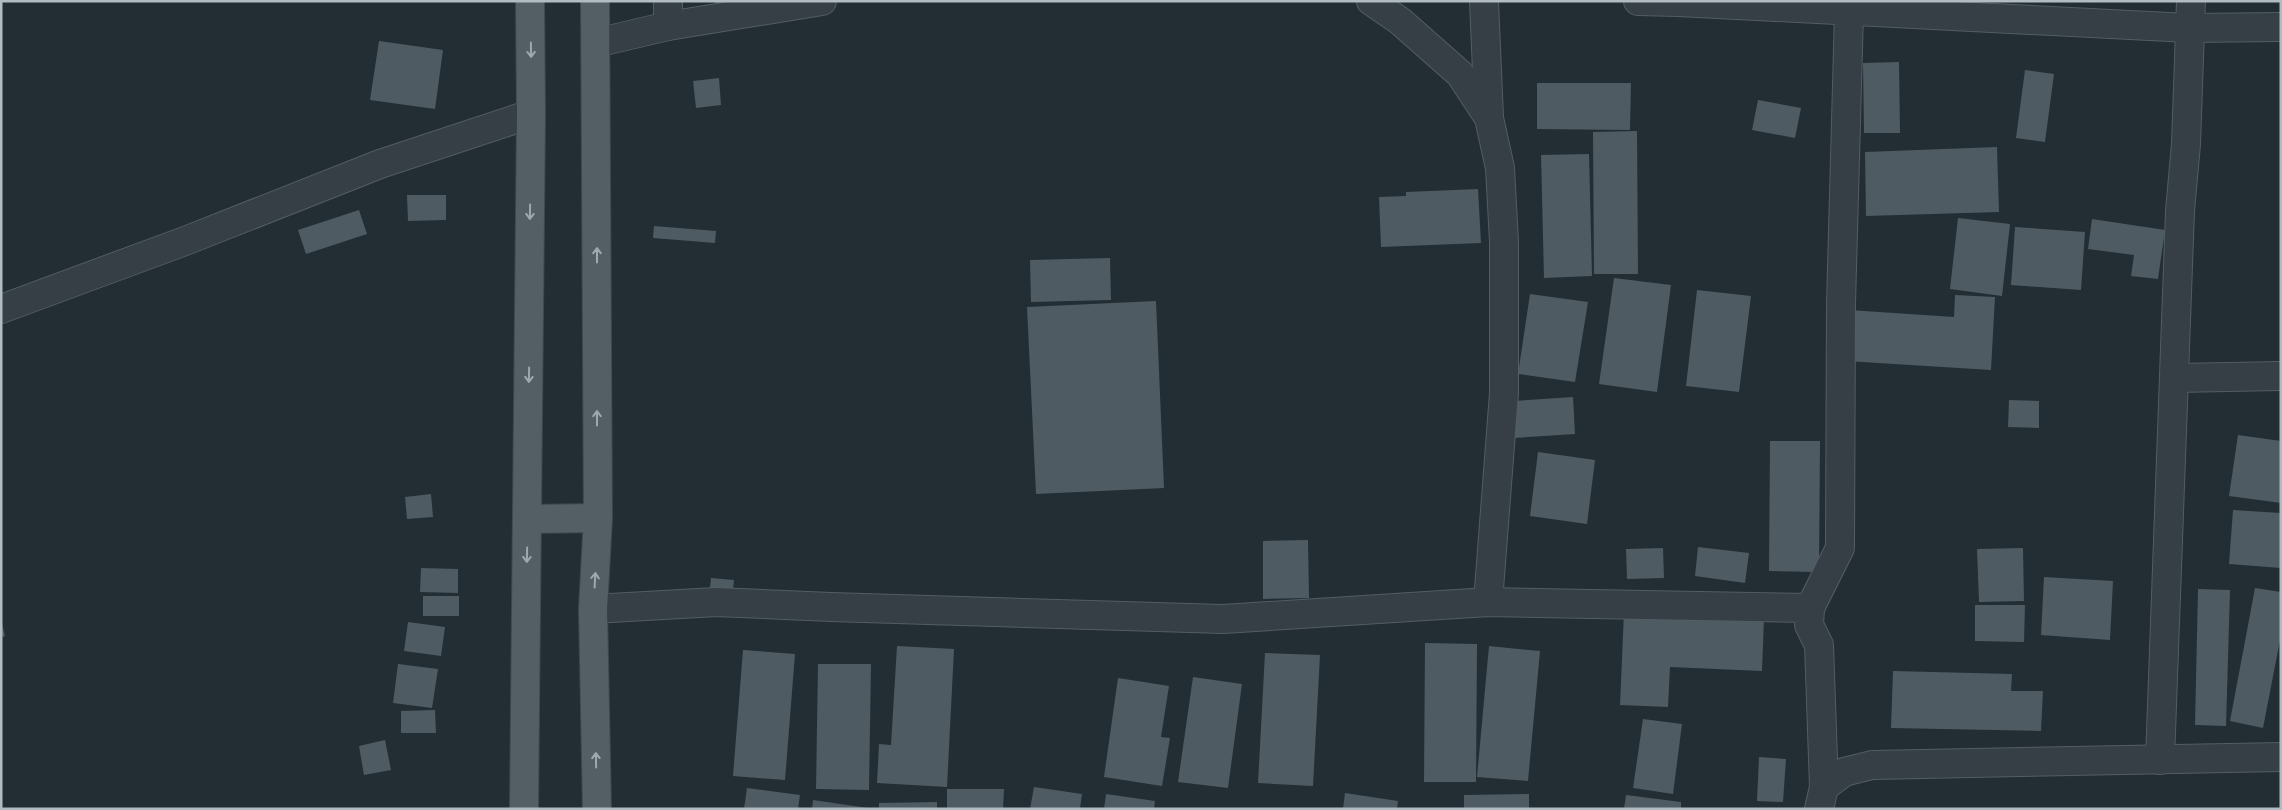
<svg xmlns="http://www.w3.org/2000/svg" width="2282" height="810" font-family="Quicksand,sans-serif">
<rect width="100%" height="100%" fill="#222e34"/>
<g fill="#4e5b63">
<path d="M715 1H739L716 5Z"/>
<path d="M379 41 443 50 435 109 370 100Z"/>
<path d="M1899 62 1900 133H1864L1863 63Z"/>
<path d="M2025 70 2054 74 2045 142 2016 138Z"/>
<path d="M719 78 721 105 696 108 693 81Z"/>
<path d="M1537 83H1631L1630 130 1537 129Z"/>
<path d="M1758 100 1801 108 1795 138 1752 130Z"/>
<path d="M1637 131 1638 274H1594L1593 132Z"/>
<path d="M1997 147 1999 212 1866 216 1865 152Z"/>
<path d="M1589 154 1592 276 1544 278 1541 155Z"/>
<path d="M1478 189 1481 243 1381 247 1379 197 1406 196V192Z"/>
<path d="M407 195H446V220L408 221Z"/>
<path d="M359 210 367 234 306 254 298 230Z"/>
<path d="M1958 218 2010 224 2002 296 1950 289Z"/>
<path d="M2092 219 2165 230 2158 279 2131 276 2134 255 2088 249Z"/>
<path d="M654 226 716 231 715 243 653 238Z"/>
<path d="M2015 227 2085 232 2081 290 2011 285Z"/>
<path d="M1110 258 1111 300 1031 302 1030 260Z"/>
<path d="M1614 278 1671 285 1657 392 1599 384Z"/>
<path d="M1697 290 1751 296 1739 392 1686 386Z"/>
<path d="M1530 294 1588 302 1575 382 1518 374Z"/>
<path d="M1955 295 1995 297 1991 370 1846 361 1849 310 1954 317Z"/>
<path d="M1156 301 1164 488 1036 494 1027 307Z"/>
<path d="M1573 397 1575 434 1514 438 1513 401Z"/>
<path d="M2009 400 2039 401V428L2008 427Z"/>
<path d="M2238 435 2281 441V503L2229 496Z"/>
<path d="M1770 441H1820L1819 572 1769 571Z"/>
<path d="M1538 452 1595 460 1587 524 1530 516Z"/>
<path d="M431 494 433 517 407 519 405 497Z"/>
<path d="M2233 510 2281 513V568L2229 564Z"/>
<path d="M1308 540 1309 598 1263 599V541Z"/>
<path d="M1698 547 1749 553 1745 583 1695 576Z"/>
<path d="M1663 548 1664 578 1627 579 1626 549Z"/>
<path d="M2023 548 2024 601 1979 602 1977 549Z"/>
<path d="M421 568 458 569V593L420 592Z"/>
<path d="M2044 577 2113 581 2110 640 2041 635Z"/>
<path d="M711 578 734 580 732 600 709 598Z"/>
<path d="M2255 588 2281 592V635L2263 728 2230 721Z"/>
<path d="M2198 589 2230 590 2226 726 2195 725Z"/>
<rect x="423" y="596" width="36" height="20"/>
<path d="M1975 605H2025L2024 642 1975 641Z"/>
<path d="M1624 612 1764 618 1762 671 1670 667 1668 707 1620 705Z"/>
<path d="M408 622 445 627 441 656 404 651Z"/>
<path d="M2 624 5 636 1 638V625Z"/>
<path d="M1425 643 1477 644 1476 782H1424Z"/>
<path d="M897 646 954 649 947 787 877 783 879 744 891 745Z"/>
<path d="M1489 646 1540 651 1528 781 1477 777Z"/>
<path d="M743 650 795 654 785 780 733 776Z"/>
<path d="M1265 653 1320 655 1313 786 1258 783Z"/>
<path d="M398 664 438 669 432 708 393 703Z"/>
<path d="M818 664H871L869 790 816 789Z"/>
<path d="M1893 671 2012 674 2011 691H2043L2041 731 1891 728Z"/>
<path d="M1193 677 1242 684 1228 788 1178 782Z"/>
<path d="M1118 678 1169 686 1161 737 1170 738 1162 786 1104 777Z"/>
<path d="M435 710 436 733H401V711Z"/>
<path d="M1643 719 1682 724 1673 794 1633 788Z"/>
<path d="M385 740 391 770 364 775 359 746Z"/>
<path d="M1759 757 1786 759 1783 802 1757 801Z"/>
<path d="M1034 787 1082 794 1080 809H1030Z"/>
<path d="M747 788 800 795 798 809H744Z"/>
<path d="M947 789H1004L1003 809H947Z"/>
<path d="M1345 793 1398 801 1397 809H1343Z"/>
<path d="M1106 794 1155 801 1154 809H1104Z"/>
<path d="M1529 794V809H1464V795Z"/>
<path d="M1626 795 1681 802V809H1624Z"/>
<path d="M813 800 868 808 867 809H812Z"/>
<path d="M937 802V809H879V803Z"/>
</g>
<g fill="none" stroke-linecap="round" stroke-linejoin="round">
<defs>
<g id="minor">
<path d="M668 1V26"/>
<path d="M1371 1 1400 21 1460 74 1489 118 1500 168 1504 242V393L1488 602"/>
<path d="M1484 1 1489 118"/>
<path d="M1638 1 1678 2 2189 28 2281 27"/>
<path d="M596 43 668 26 822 1"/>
<path d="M1 309 185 241 380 164 531 114"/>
<path d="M2175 378 2281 376"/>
<path d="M1810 608 1840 548 1841 304 1849 12"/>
<path d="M593 609 716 602 831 607 1223 619 1488 602 1810 608 1809 625 1819 645 1824 787"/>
<path d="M2160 760 2180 211 2186 144 2191 1"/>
<path d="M1819 809 1824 787 1844 772 1872 765 2281 757"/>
</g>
<g id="primary">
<path d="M595 1 598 518 593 609 597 809"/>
<path d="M527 519 598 518"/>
<path d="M524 809 531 114 530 1"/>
</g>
</defs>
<use href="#minor" stroke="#535d63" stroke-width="30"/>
<use href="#primary" stroke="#3f484f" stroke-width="30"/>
<use href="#minor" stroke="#353f45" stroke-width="28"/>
<use href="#primary" stroke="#535f65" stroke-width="28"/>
</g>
<defs><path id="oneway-shaft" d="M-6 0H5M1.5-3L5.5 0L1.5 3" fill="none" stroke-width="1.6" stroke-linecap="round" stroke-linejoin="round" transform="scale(1.25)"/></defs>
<g stroke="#9da9af">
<use href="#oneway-shaft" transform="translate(531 50) rotate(89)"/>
<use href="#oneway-shaft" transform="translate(530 212) rotate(91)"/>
<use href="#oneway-shaft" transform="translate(597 255) rotate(-90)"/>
<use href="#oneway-shaft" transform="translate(529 375) rotate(91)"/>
<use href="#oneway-shaft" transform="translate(597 418) rotate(-90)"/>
<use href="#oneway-shaft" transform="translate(527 555) rotate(91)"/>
<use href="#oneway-shaft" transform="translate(595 580) rotate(-87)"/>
<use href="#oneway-shaft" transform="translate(596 760) rotate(-91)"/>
</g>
<rect width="2282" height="810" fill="none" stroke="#b0bbc2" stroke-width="5"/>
</svg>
